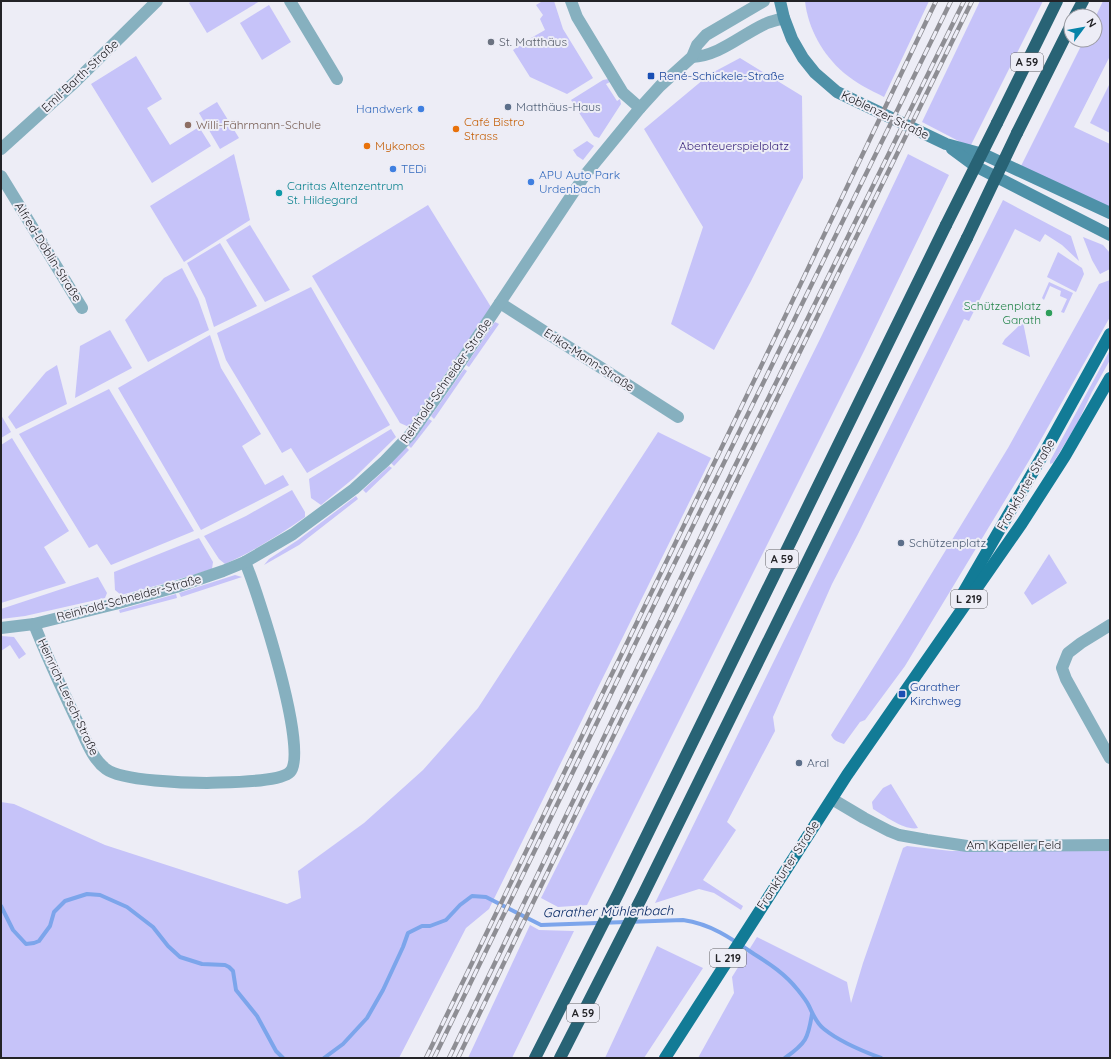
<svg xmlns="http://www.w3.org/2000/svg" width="1111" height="1059" font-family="Quicksand,sans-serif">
<rect width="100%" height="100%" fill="#ededf6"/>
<g fill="#c6c3f9">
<path d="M192 1H260L207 33 189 3Z"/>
<path d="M541 1H554L563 29 593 78 567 94 530 77 513 50 519 46 523 47 524 42 545 30 540 19 543 15 536 5 541 2Z"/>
<path d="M805 1H929L884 97C870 90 856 83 844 73 823 55 808 29 805 1Z"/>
<path d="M980 1H1043L970 147 922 122Z"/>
<path d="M1103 1H1110V56L1074 127 1110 144V207L1021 166 1084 40H1095V18Z"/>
<path d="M269 5 291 42 262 60 240 23Z"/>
<path d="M136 56 162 99 147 108 170 145 199 127 211 146 152 183 91 84Z"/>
<path d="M740 58 802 96 803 178 750 283 714 350 671 324 703 227 644 129 710 74Z"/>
<path d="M608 79 610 82 606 84 617 101 620 99 621 104 599 138 594 136 571 100 603 80Z"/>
<path d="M1110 83V133L1090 123Z"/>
<path d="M217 102 239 138 220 149 199 113Z"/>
<path d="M587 141 594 146 583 160 577 156 573 150Z"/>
<path d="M234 154 250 220 184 262 150 206Z"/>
<path d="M908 154 949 175 864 351 587 905 558 907 541 898 681 620 822 335Z"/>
<path d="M1003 200 1071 236 1079 261 1062 245 1045 234 1040 242 1015 229 969 321 964 319 858 534 832 584 773 717 775 731 727 822 736 830 703 880 743 906 741 910 714 893 699 889 655 903 832 543Z"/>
<path d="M428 205 491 307 409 427 400 423 312 276Z"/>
<path d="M250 225 290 290 265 302 226 240Z"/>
<path d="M1083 237 1103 245 1110 253V269L1100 274 1092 260Z"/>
<path d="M220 243 257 306 214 327 205 298 187 263Z"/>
<path d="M1058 252 1082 268 1084 274 1076 292 1047 277Z"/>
<path d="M182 268 198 299 209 330 148 362 125 320 164 278Z"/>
<path d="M1110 280V317L1030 459 905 666 865 720 860 722 844 744C838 742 834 741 831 735L902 622 1008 448 1099 284Z"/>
<path d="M1049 282 1073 293 1064 313 1061 312 1067 299 1060 296 1061 291 1050 286 1044 300 1042 298Z"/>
<path d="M311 287 390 425 307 473 291 448 282 453 226 360 217 333Z"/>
<path d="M495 322 499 324 469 367 466 365Z"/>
<path d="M1023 322 1030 357 1002 344 1005 339Z"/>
<path d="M110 330 132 368 75 398 80 346Z"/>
<path d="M210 335 221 368 261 434 242 446 265 485 283 475 289 485 201 530 118 388Z"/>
<path d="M1110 350V360L1092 392 1077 424 1053 463 1050 464V461Z"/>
<path d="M57 365 67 404 16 429 8 417 46 372Z"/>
<path d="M464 369 467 371 434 419 431 416Z"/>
<path d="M109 389 194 531 111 565 97 544 89 548 19 434Z"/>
<path d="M1 415 11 432 1 438Z"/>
<path d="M429 419 432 421 411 448 408 445Z"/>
<path d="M391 429 396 437 354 478 321 505 311 498 309 479Z"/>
<path d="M658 432 711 458 489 909 466 928 399 1058H1V802L14 804 105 845 287 904 301 898 298 871 364 823 423 770 478 708Z"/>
<path d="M12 438 69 531 44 547 66 583 1 603V445Z"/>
<path d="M406 447 409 450 394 466 391 463Z"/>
<path d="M389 466 392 468 366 493 363 490Z"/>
<path d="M292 490 305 512V517C279 535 254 551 225 564L219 559 204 536 246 516Z"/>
<path d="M356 496 358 499 299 545 264 565 269 559 298 540Z"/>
<path d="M199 538 213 562 212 569 166 583 121 595 115 590 114 572Z"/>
<path d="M1049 554 1067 583 1032 605 1024 593Z"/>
<path d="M235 575 242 577 181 597 179 593Z"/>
<path d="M98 577 107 593 105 598 25 616 1 619V609Z"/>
<path d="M176 594 177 598 120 613 119 610Z"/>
<path d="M1 636 14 637 26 654 19 659 10 645 1 651Z"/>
<path d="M891 784 918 828C905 831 885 816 873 809L872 802 883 788Z"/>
<path d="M907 846 951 851 1110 849V1058H698L734 993 732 977 757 937 847 982 851 1003 863 963 903 848Z"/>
<path d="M530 925 539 930 574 931 512 1058H468Z"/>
<path d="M657 946 703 968 644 1058H605Z"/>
</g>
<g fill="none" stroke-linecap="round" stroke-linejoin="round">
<g stroke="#7ca5eb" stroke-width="4">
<path d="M1 906 13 930 26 944 34 943 39 941 50 926 54 912 65 901 87 894 100 895 127 907 153 927 168 946 180 957 202 964 225 965 229 967 233 971 236 990 257 1016 276 1051 283 1058"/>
<path d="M324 1058 343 1044 367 1018 383 990 403 947 408 933 422 926H430L446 920 460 905 472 896 486 897 541 925 683 920C711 924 731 938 754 954 770 964 785 974 797 989 801 994 806 1000 809 1006 813 1014 816 1023 824 1029 840 1042 862 1051 881 1058"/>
<path d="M785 1058C806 1043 808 1039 812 1014"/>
</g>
<g stroke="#86b0bf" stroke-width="12">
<path d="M290 1 337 79"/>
<path d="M571 1 577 17 623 93 640 108"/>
<path d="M692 57C719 56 741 35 765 24 771 21 778 20 784 18"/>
<path d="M1 149 75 82 157 1"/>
<path d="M1 176 82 308"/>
<path d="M500 303 678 417"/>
<path d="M34 624C47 657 62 689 77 721 85 737 91 758 106 769 122 781 187 783 207 783 224 782 279 783 290 772 310 752 257 590 245 562"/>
<path d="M1110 625 1081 643 1068 653 1062 668 1066 679 1110 758"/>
<path d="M1 628 34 624 115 604 176 587 223 571 245 562 293 534 354 489 385 461 410 435 450 378 585 175 640 108 660 86 692 57 697 45 706 35 764 1"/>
<path d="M832 799 864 818 889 831 899 835 927 840 967 846 1110 845"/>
</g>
<g stroke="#4e91a8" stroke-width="12">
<path d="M780 1 784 18 792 39 803 58 815 73 837 92 946 144 983 154 1110 213"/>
<path d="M952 149 975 166 1110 235"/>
</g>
<g stroke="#127b96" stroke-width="12">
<path d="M959 600 1048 446 1110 334"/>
<path d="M665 1058 847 775 1022 523 1065 456 1110 378"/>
</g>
<g stroke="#286375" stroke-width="12">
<path d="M1075 16 1083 1"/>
<path d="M997 123 1057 1"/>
<path d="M1017 133 1071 25"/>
<path d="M535 1058 619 892 946 225"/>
<path d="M560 1058 643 895 967 238"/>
</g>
<defs>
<g id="rail">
<path d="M426 1058 780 327 936 1"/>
<path d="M434 1058 657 599 951 1"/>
<path d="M449 1058 734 468 964 1"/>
<path d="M458 1058 741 472 972 1"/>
</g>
</defs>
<use href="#rail" stroke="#8e8e94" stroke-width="4.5"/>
<use href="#rail" stroke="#ededf6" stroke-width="3" stroke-dasharray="9" stroke-linecap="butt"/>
<g stroke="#286375" stroke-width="12">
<path d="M946 225 997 123"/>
<path d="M967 238 1017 133"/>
</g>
</g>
<circle fill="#6b7280" stroke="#ededf6" stroke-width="1.5" cx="491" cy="42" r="4"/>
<g fill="#1a4fb4" stroke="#ededf6" stroke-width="1.5">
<rect x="647" y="72" width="8" height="8" rx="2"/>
<rect x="898" y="690" width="8" height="8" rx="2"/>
</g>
<g fill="#5c6f8a" stroke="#ededf6" stroke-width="1.5">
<circle cx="508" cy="107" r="4"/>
<circle cx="901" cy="543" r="4"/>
<circle cx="799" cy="763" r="4"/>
</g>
<g fill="#3f7fe0" stroke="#ededf6" stroke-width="1.5">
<circle cx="421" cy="109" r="4"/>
<circle cx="393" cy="169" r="4"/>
<circle cx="531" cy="182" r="4"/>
</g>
<circle fill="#8d6e63" stroke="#ededf6" stroke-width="1.5" cx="188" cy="125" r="4"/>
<g fill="#e8710a" stroke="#ededf6" stroke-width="1.5">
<circle cx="456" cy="129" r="4"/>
<circle cx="367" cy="146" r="4"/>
</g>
<circle fill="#0f9aa8" stroke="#ededf6" stroke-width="1.5" cx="279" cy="193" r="4"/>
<circle fill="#2e9e5b" stroke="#ededf6" stroke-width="1.5" cx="1049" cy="313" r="4"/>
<g text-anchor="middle" stroke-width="4" stroke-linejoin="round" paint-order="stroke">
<g fill="#ededf6" stroke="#606065" stroke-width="1">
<rect x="1011" y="53" width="32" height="18" rx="3"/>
<rect x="766" y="550" width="32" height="18" rx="3"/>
<rect x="951" y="590" width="36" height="18" rx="3"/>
<rect x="710" y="949" width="36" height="18" rx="3"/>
<rect x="567" y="1004" width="32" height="18" rx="3"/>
</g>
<g font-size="11" font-weight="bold" fill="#232327">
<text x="1027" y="66">A 59</text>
<text x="782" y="563">A 59</text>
<text x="969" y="603">L 219</text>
<text x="728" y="962">L 219</text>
<text x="583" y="1017">A 59</text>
</g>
<g font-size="12" fill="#5b616d" stroke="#ededf6" text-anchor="start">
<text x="499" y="46">St. Matthäus</text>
</g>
<g font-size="12" fill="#232327" stroke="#ededf6">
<text transform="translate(80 76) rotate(-43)" y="4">Emil-Barth-Straße</text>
<text transform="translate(885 115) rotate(26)" y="4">Koblenzer Straße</text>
<text transform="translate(48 252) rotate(58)" y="4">Alfred-Döblin-Straße</text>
<text transform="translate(589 360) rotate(33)" y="4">Erika-Mann-Straße</text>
<text transform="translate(446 381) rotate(-55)" y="4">Reinhold-Schneider-Straße</text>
<text transform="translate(1026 485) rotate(-60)" y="4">Frankfurter Straße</text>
<text transform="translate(129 598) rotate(-15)" y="4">Reinhold-Schneider-Straße</text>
<text transform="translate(68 697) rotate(65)" y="4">Heinrich-Lersch-Straße</text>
<text x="1014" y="849">Am Kapeller Feld</text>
<text transform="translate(788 865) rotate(-57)" y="4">Frankfurter Straße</text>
</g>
<g font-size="12" fill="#164399" stroke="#ededf6" text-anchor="start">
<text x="659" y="80">René-Schickele-Straße</text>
<text x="910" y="691">Garather<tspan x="910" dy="14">Kirchweg</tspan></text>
</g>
<g font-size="12" fill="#4e5e75" stroke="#ededf6" text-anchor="start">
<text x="516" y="111">Matthäus-Haus</text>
<text x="909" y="547">Schützenplatz</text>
<text x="807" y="767">Aral</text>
</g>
<g font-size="12" fill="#366cbe" stroke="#ededf6" text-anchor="start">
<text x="413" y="113" text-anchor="end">Handwerk</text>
<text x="401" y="173">TEDi</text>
<text x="539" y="179">APU Auto Park<tspan x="539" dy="14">Urdenbach</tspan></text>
</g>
<g font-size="12" fill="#c56008" stroke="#ededf6" text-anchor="start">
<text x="464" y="126">Café Bistro<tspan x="464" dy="14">Strass</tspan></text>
<text x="375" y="150">Mykonos</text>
</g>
<g font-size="12" fill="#785e54" stroke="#ededf6" text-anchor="start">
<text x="196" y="129">Willi-Fährmann-Schule</text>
</g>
<g font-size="12" fill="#341e77" stroke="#ededf6">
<text x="734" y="150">Abenteuerspielplatz</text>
</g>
<g font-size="12" fill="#0d838f" stroke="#ededf6" text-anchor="start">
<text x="287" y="190">Caritas Altenzentrum<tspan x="287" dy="14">St. Hildegard</tspan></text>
</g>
<g font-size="12" fill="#27864d" stroke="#ededf6" text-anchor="end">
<text x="1041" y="310">Schützenplatz<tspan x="1041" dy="14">Garath</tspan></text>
</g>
<g font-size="13" font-style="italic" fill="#062864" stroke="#ededf6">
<text transform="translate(608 911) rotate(-1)" y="5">Garather Mühlenbach</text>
</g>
</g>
<rect width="1111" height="1059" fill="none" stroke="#232327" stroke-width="4"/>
<g transform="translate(1083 28) rotate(58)"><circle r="19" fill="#ededf6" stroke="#9c9ca3"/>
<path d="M0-3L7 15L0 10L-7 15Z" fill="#0784a9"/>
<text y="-6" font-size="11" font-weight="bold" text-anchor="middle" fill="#232327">N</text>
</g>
</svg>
